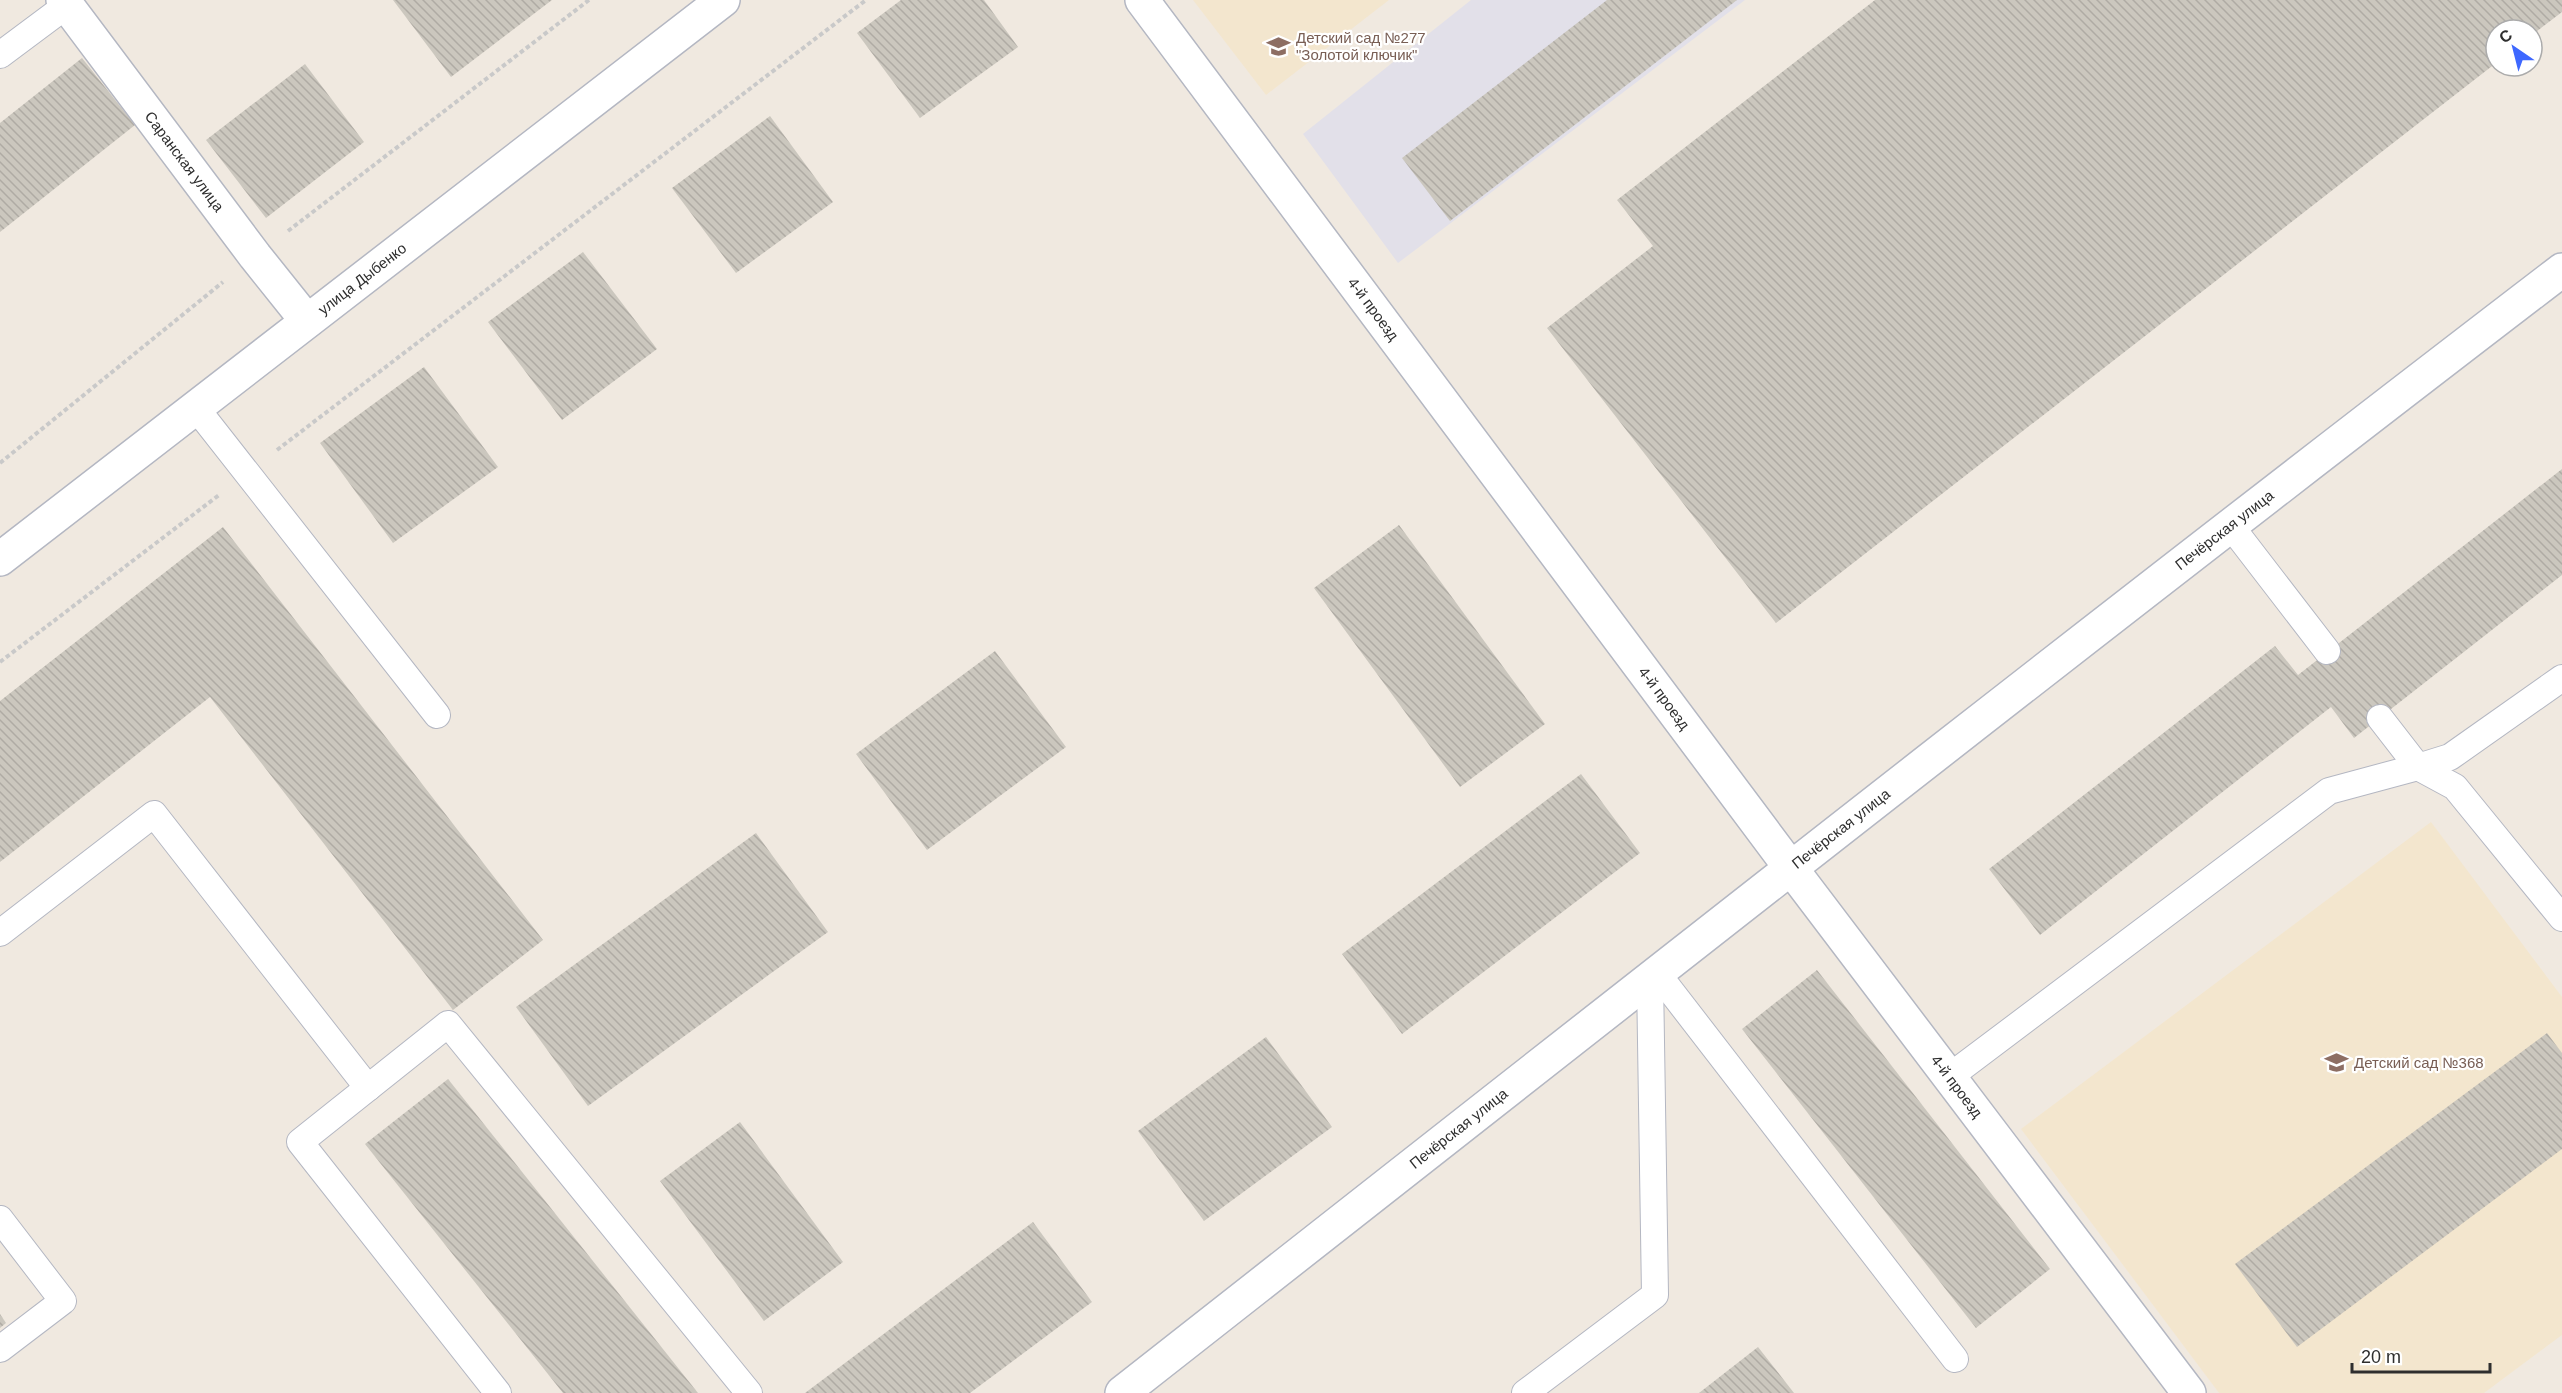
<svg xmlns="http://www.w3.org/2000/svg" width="2562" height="1393" font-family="Arial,sans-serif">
<defs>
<pattern id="building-back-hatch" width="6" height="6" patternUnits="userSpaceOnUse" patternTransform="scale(1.5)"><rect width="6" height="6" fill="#cbc7be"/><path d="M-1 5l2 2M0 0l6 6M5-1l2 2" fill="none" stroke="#afaba4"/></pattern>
</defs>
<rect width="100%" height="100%" fill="#f0e9e0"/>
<path fill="#e2e0e9" d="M1471 0H1745L1398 263 1303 134Z"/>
<g fill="#f3e6ce">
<path d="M1193 0H1389L1266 95Z"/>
<path d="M2431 822 2562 997V1335L2484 1393H2219L2021 1129Z"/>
</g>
<g fill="url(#building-back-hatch)">
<path d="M393 0H552L451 77Z"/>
<path d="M901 0H984L1018 47 920 118 857 33Z"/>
<path d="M1607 0H1737L1450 221 1402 158Z"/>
<path d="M1875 0H2562V12L2532 35V30H2496V63L1776 623 1547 328 1653 246 1617 200Z"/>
<path d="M82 58 135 125 0 232V123Z"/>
<path d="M305 64 364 142 266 218 206 140Z"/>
<path d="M770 116 833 202 736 273 672 188Z"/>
<path d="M583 252 657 349 562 420 488 322Z"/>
<path d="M424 367 498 467 393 543 320 443Z"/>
<path d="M2562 469V575L2354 738 2331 707 2040 935 1989 869 2275 646 2298 675Z"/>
<path d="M1399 525 1545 724 1460 787 1314 588Z"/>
<path d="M223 527 543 940 453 1010 210 697 0 862V701Z"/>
<path d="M995 651 1066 747 927 850 856 754Z"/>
<path d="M1581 774 1640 853 1402 1034 1342 954Z"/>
<path d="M756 833 828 932 588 1106 516 1007Z"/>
<path d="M1817 970 2050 1269 1976 1328 1742 1029Z"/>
<path d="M2547 1033 2562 1053V1149L2297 1347 2235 1264Z"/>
<path d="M1266 1037 1332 1127 1204 1221 1138 1131Z"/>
<path d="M448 1079 698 1393H563L365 1144Z"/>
<path d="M740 1122 843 1262 764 1321 660 1181Z"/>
<path d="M1033 1222 1092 1302 970 1393H805Z"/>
<path d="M0 1314 6 1323 0 1328Z"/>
<path d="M1758 1347 1794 1393H1699Z"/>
</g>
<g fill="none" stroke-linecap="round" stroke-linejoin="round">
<defs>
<g id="lane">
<path d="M0 55 67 5"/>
<path d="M196 408 437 715"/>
<path d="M2230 525 2327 651"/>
<path d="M2380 718 2418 767 2450 757 2562 678"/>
<path d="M0 933 154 814 368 1088"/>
<path d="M1657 973 1955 1359"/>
<path d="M1949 1077 2329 791 2418 767 2455 787 2562 918"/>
<path d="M0 1219 63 1301 0 1349"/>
<path d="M498 1393 300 1142 448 1024 749 1393"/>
<path d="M1525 1393 1655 1295 1650 978"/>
</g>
<g id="street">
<path id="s1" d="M63 0 255 256 307 321"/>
<path id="s2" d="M1142 0 1790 867 2189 1393"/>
<path id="s3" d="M1122 1393C1601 1017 2079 640 2562 270"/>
</g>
<g id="secondary">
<path id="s4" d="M0 559 723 0"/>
</g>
</defs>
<use href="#lane" stroke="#b4b7c2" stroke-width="28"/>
<use href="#street" stroke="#b4b7c2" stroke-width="36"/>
<use href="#secondary" stroke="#b4b7c2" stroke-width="36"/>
<g stroke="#c9c9c9" stroke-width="4" stroke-dasharray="4.5 3" stroke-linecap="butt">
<path d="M288 231 589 0"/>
<path d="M277 450 866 0"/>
<path d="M0 463 223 282"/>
<path d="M0 662 219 495"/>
</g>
<use href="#lane" stroke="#fff" stroke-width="26"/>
<use href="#street" stroke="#fff" stroke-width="33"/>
<use href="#secondary" stroke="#fff" stroke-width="33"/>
</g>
<defs>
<symbol id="school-bare" viewBox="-9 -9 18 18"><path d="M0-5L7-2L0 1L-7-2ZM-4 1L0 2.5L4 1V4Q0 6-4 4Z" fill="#8d6e63" stroke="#fff" stroke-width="2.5" paint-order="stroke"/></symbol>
</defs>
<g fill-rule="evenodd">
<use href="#school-bare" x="1262" y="30" width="33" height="33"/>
<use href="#school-bare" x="2320" y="1046" width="33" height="33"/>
</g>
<g text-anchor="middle" stroke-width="4.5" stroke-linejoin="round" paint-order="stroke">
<g font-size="15" fill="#785e54" stroke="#fff" text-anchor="start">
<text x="1296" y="43">Детский сад №277<tspan x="1296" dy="17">"Золотой ключик"</tspan></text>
<text x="2354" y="1068">Детский сад №368</text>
</g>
<g font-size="15" fill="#2e2e2e" stroke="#fff">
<text dy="5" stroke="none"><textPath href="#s1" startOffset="202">Саранская улица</textPath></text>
<text dy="5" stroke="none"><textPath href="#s4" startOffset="458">улица Дыбенко</textPath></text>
<text dy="5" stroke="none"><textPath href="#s2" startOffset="386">4-й проезд</textPath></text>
<text dy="5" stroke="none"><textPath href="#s3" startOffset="1400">Печёрская улица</textPath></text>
<text dy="5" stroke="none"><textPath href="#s2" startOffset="872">4-й проезд</textPath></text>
<text dy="5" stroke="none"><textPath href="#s3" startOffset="914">Печёрская улица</textPath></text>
<text dy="5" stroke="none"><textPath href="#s2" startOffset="1358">4-й проезд</textPath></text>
<text dy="5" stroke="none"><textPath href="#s3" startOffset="428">Печёрская улица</textPath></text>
</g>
</g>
<g transform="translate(2514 48) rotate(325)"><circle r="28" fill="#ffffff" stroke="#ababab" stroke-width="1.5"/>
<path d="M0-4.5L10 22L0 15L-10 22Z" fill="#3e68ff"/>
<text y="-9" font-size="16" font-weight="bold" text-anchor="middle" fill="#2e2e2e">С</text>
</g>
<path d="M2352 1363v9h138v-9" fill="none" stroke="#2e2e2e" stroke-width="3"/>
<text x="2361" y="1363" font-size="18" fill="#2e2e2e" stroke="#ffffff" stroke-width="4.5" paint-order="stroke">20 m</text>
</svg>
